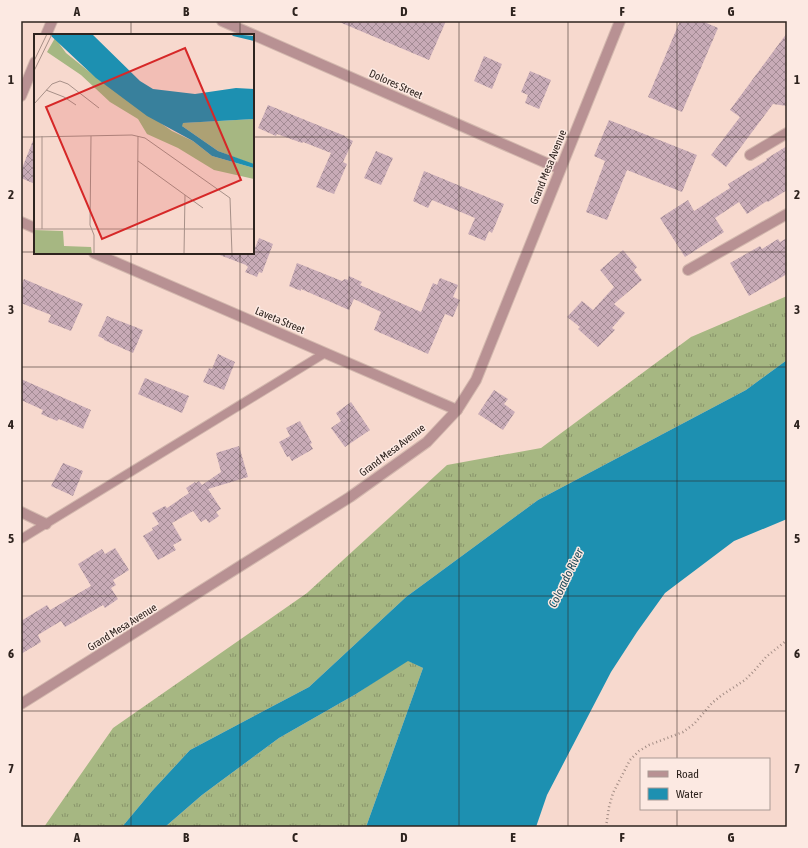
<svg xmlns="http://www.w3.org/2000/svg" width="808" height="848" font-family="'Asap Condensed',sans-serif">
<defs>
<pattern id="grass-tufts" width="24" height="20" patternUnits="userSpaceOnUse"><rect width="24" height="20" fill="#a6b782"/><path d="M3 7l-1-3M5 7V3M7 7l1-3M15 17l-1-3M17 17v-4M19 17l1-3" fill="none" stroke="#88946a"/></pattern>
<pattern id="building-cross-hatch" width="8" height="8" patternUnits="userSpaceOnUse"><rect width="8" height="8" fill="#c8abb7"/><path d="M0 0l8 8M0 8l8-8" fill="none" stroke="#a38b94"/></pattern>
</defs>
<rect width="100%" height="100%" fill="#f7d9ce"/>
<g fill="url(#grass-tufts)">
<path d="M787 296V360L746 390 538 500 406 597 309 687 190 750 152 791 122 827H44L113 728 307 593 447 465 541 448 691 337Z"/>
<path d="M407 660 423 668 366 827H165L202 795 279 738 356 694Z"/>
</g>
<path fill="#1d90b1" d="M787 360V519L734 541 665 593 637 632 611 672 547 795 536 827H366L423 668 408 661 356 694 279 738 202 795 165 827H122L152 791 190 750 309 687 406 597 538 500 746 390Z"/>
<g fill="url(#building-cross-hatch)">
<path d="M337 21H446L429 60Z"/>
<path d="M680 21H702L718 28 682 112 648 97Z"/>
<path d="M787 33V106L773 104 726 167 711 155 740 117 730 110Z"/>
<path d="M484 56 502 64 492 89 474 81Z"/>
<path d="M530 71 551 80 539 109 525 103 528 95 521 92Z"/>
<path d="M268 105 345 136V137L353 141 343 162 347 164 334 194 316 187 331 153 303 142 302 143 277 134 276 136 258 128Z"/>
<path d="M609 120 697 155 682 192 627 170 607 220 586 212 605 161 594 156Z"/>
<path d="M34 138H35V184L21 178V171Z"/>
<path d="M787 146V190L768 202 767 201 747 214 739 202 715 218 724 232 685 257 660 218 688 200 694 211 730 188 728 184 767 160 766 159Z"/>
<path d="M376 151 393 158 381 185 364 178Z"/>
<path d="M424 171 504 204 492 233 489 231 485 241 468 234 475 218 432 200 428 208 413 201Z"/>
<path d="M259 238 273 244 262 273 259 272 257 277 245 272 248 267 246 265 217 254V253H253Z"/>
<path d="M787 238V274L749 296 730 263 760 246 762 249 778 239 780 242Z"/>
<path d="M623 250 637 267 634 270 642 280 614 304 625 313 612 328 615 330 598 347 578 329 580 327 567 317 582 301 593 310 614 287 600 270Z"/>
<path d="M297 263 342 281 345 279 348 280 349 276 362 282 360 285 421 312 433 283 437 285 440 278 458 285 453 297 460 300 453 317 445 314 428 354 374 330 381 312 354 299 349 310 301 289V291L289 286Z"/>
<path d="M24 279 83 304 71 331 48 322 51 315 21 303V287Z"/>
<path d="M107 316 143 330 133 353 104 340V339L98 336Z"/>
<path d="M218 354 235 362 224 390 203 382 209 368 212 369Z"/>
<path d="M145 378 189 396 182 413 138 394Z"/>
<path d="M21 379 91 410 83 429 59 419 57 421 41 414 43 410 21 400Z"/>
<path d="M494 390 508 399 504 404 515 412 503 430 478 414Z"/>
<path d="M351 402 370 430 345 447 331 428 341 421 336 413Z"/>
<path d="M300 421 312 443 310 444 313 449 292 461 289 456 287 457 279 442 290 436 286 428Z"/>
<path d="M239 446 248 477 208 489 221 509 216 512 219 516 209 523 206 519 201 522 193 511 172 523 182 540 173 545 176 550 158 560 143 536 153 530 152 528 159 524 152 513 165 506 167 508 189 493 186 488 195 482 196 483 199 481 202 485 221 472 216 453Z"/>
<path d="M63 463 83 471 73 496 51 486Z"/>
<path d="M115 548 129 570 113 580 116 585 111 588 118 599 105 608 103 605 65 627 61 621 38 635 41 642 21 654V621L47 605 50 610 91 586 78 564 102 549 105 554Z"/>
</g>
<g fill="none" stroke-linecap="round" stroke-linejoin="round">
<defs>
<path id="lane" d="M21 539 325 353"/>
<g id="street">
<path d="M222 21 560 169"/>
<path d="M46 35 52 21"/>
<path d="M21 96 35 62"/>
<path d="M750 155 787 133"/>
<path d="M21 222 35 228"/>
<path d="M94 253 457 410"/>
<path d="M688 270 787 214"/>
<path d="M21 512 46 524"/>
<path d="M21 704 350 497 427 442 457 410 476 380 620 21"/>
</g>
</defs>
<use href="#lane" stroke="#d3b8ae" stroke-width="10"/>
<use href="#street" stroke="#d3b8ae" stroke-width="12"/>
<g stroke="#a38d85" stroke-width="2.5" stroke-dasharray="1 3" stroke-linecap="butt">
<path d="M606 827 609 807 613 793 630 760 639 751 649 745 683 732 694 724 712 703 722 695 745 680 754 671 766 657 787 640"/>
<path d="M785 827 787 826"/>
</g>
<use href="#lane" stroke="#b89193" stroke-width="8"/>
<use href="#street" stroke="#b89193" stroke-width="10"/>
</g>
<path fill="none" stroke="#2e231e" stroke-width="1" stroke-opacity="0.55" d="M131 21V35M240 21V35M349 21V827M459 21V827M568 21V827M677 21V759M21 137H35M253 137H787M21 252H35M253 252H787M131 253V827M240 253V827M21 367H787M21 481H787M21 596H787M21 711H787M677 809V827"/>
<g text-anchor="middle" stroke-width="3" stroke-linejoin="round" paint-order="stroke">
<g font-size="11" fill="#2e231e" stroke="#fce9e2">
<text transform="translate(396 84) rotate(24)" y="4">Dolores Street</text>
<text transform="translate(548 167) rotate(-68)" y="4">Grand Mesa Avenue</text>
<text transform="translate(280 320) rotate(23)" y="4">Laveta Street</text>
<text transform="translate(392 450) rotate(-37)" y="4">Grand Mesa Avenue</text>
<text transform="translate(122 627) rotate(-32)" y="4">Grand Mesa Avenue</text>
</g>
<g font-size="12" font-style="italic" fill="#1c4958" stroke="#fce9e2">
<text transform="translate(566 578) rotate(-64)" y="4">Colorado River</text>
</g>
</g>
<g transform="translate(34 34)">
<rect width="220" height="220" fill="#f7d9ce"/>
<path d="M21 4 32 19 68 48 138 97 159 107 178 122 220 134V145L180 136 144 114 113 100 104 85 76 68 47 41 13 18ZM220 85V130H218L184 117 148 92V89ZM0 196 29 197 30 212 57 213 58 220H0Z" fill="#a6b782"/>
<path d="M15 0H58L106 47 119 55 161 60 202 54 220 55V85L149 89 148 92 184 117 220 130V134L178 122 159 107 113 82 62 44ZM197 0 220 2V7L199 2Z" fill="#1d90b1"/>
<path fill="none" stroke="#a79088" stroke-width="1" d="M0 27 13 0M0 37 18 0M12 56 30 63 42 71M0 70 18 50 26 47 34 50 65 74M8 102V195M57 102 56 191 60 201V220M0 103 98 101 111 104 196 164 198 220M104 127 169 174M0 195H220M103 220 104 102M150 220 151 161"/>
<path fill="#d62828" fill-opacity="0.15" stroke="#d62828" stroke-width="2" d="M151 14 207 146 68 205 12 73Z"/>
<rect width="220" height="220" fill="none" stroke="#2e231e" stroke-width="2"/>
</g>
<rect width="808" height="848" fill="none" stroke="#fce9e2" stroke-width="44"/>
<rect x="640" y="758" width="130" height="52" fill="#fce9e2" stroke="#aa9a94"/>
<rect x="648" y="771" width="20" height="6" fill="#b89193" stroke="#aa9a94"/>
<text x="676" y="778" font-size="12" fill="#2e231e">Road</text>
<rect x="648" y="788" width="20" height="12" fill="#1d90b1" stroke="#aa9a94"/>
<text x="676" y="798" font-size="12" fill="#2e231e">Water</text>
<rect x="22" y="22" width="764" height="804" fill="none" stroke="#2e231e" stroke-width="1.5"/>
<g font-size="13" text-anchor="middle" font-weight="bold" fill="#2e231e">
<text x="77" y="16">A</text>
<text x="186" y="16">B</text>
<text x="295" y="16">C</text>
<text x="404" y="16">D</text>
<text x="513" y="16">E</text>
<text x="622" y="16">F</text>
<text x="731" y="16">G</text>
<text x="11" y="84">1</text>
<text x="797" y="84">1</text>
<text x="11" y="199">2</text>
<text x="797" y="199">2</text>
<text x="11" y="314">3</text>
<text x="797" y="314">3</text>
<text x="11" y="429">4</text>
<text x="797" y="429">4</text>
<text x="11" y="543">5</text>
<text x="797" y="543">5</text>
<text x="11" y="658">6</text>
<text x="797" y="658">6</text>
<text x="11" y="773">7</text>
<text x="797" y="773">7</text>
<text x="77" y="842">A</text>
<text x="186" y="842">B</text>
<text x="295" y="842">C</text>
<text x="404" y="842">D</text>
<text x="513" y="842">E</text>
<text x="622" y="842">F</text>
<text x="731" y="842">G</text>
</g>
</svg>
